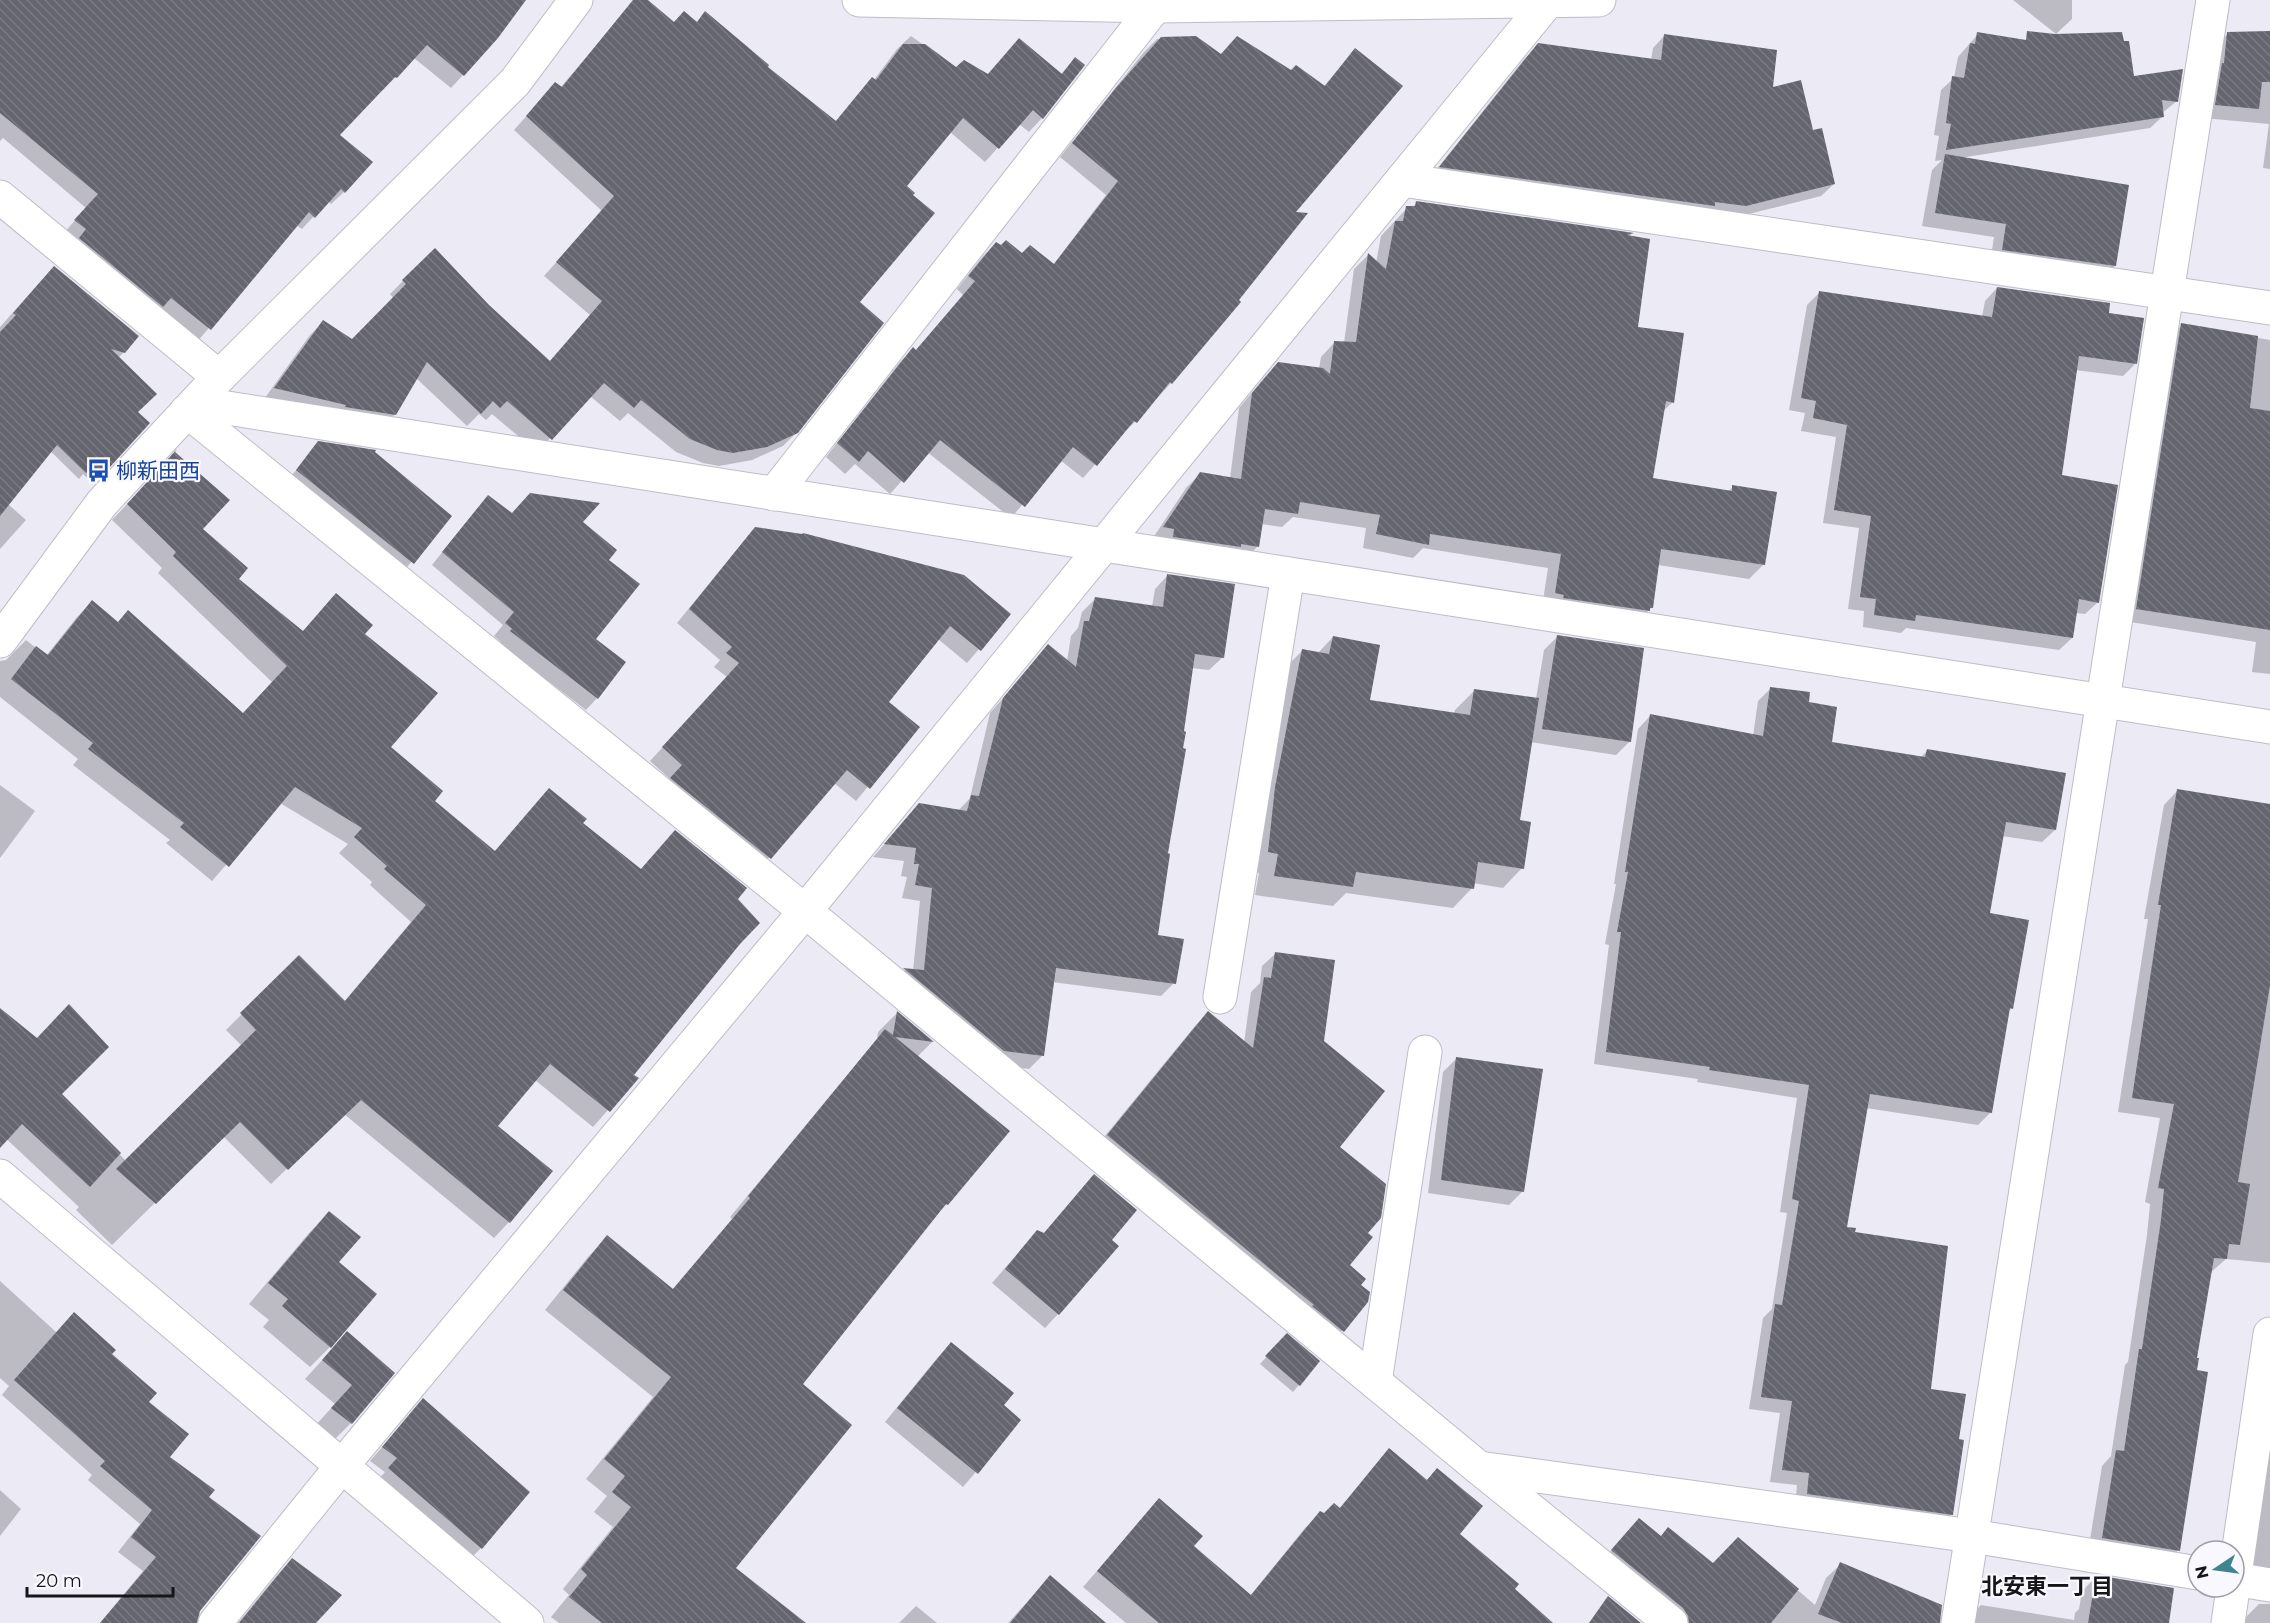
<svg xmlns="http://www.w3.org/2000/svg" width="2270" height="1623" font-family="Montserrat,'Noto Sans JP',sans-serif">
<defs>
<pattern id="building-back-hatch" width="6" height="6" patternUnits="userSpaceOnUse" patternTransform="scale(1.5)"><rect width="6" height="6" fill="#65656f"/><path d="M-1 5l2 2M0 0l6 6M5-1l2 2" fill="none" stroke="#7a7a82"/></pattern>
</defs>
<rect width="100%" height="100%" fill="#ebeaf5"/>
<g fill="#0003">
<path d="M0 0H524L463 75 451 88 414 58 383 90 381 89 338 135 344 192 331 204 328 201 302 229 296 225 197 342 63 234 86 208 3 138 0 141Z"/>
<path d="M635 0 673 24 696 23 705 13 765 67 835 122 859 93 874 80 897 49 911 36 957 69 987 75 1019 40 1060 75 1075 59 1042 118 1029 132 1019 124 985 162 950 132 904 186 858 302 797 432 783 446 752 460 719 466 703 463 676 452 628 413 620 421 590 396 537 452 492 414 486 420 479 414 467 426 416 378 395 414 381 428 262 402 310 335 323 322 352 341 394 299 390 294 403 281 488 306 549 362 590 315 544 276 602 211 514 130 555 84 560 88Z"/>
<path d="M2013 0H2072V19L2056 34Z"/>
<path d="M2270 33V169L2263 168 2269 124 2203 118 2214 47 2228 34Z"/>
<path d="M1978 34 2133 77 2177 101 2162 113 2163 116 2150 128 1960 158 2115 266 2101 279 1990 263 1994 237 1922 226 1932 170 1942 160 1935 161 1939 136 1934 135 1941 90 1954 78 1958 57Z"/>
<path d="M1665 35 1771 89 1812 132 1834 184 1821 196 1732 218 1429 179 1525 58 1538 46 1651 60 1653 48Z"/>
<path d="M1195 38 1220 56 1291 72 1324 86 1355 50 1293 213 1171 383 1135 422 1122 434 1083 478 1060 460 1011 518 927 452 890 494 855 464 845 474 826 457 900 362 913 349 915 351 963 295 957 289 983 256 996 243 1053 265 1106 195 1060 157 1144 52 1157 39Z"/>
<path d="M1417 203 1631 234 1629 237 1636 328 1673 402 1662 412 1651 479 1727 492 1733 487 1775 494 1763 565 1749 579 1658 565 1651 608 1634 625 1542 607 1548 568 1423 548 1413 558 1363 548 1366 528 1293 517 1282 527 1261 524 1258 546 1244 560 1151 541 1186 488 1201 473 1230 479 1239 408 1264 378 1278 363 1319 369 1321 357 1335 342 1344 343 1354 269 1368 255 1376 263 1381 236 1407 208H1412Z"/>
<path d="M41 281 124 352 118 358 136 412 99 477 93 483 83 474 79 479 39 440 0 394V327Z"/>
<path d="M1997 288 2107 314 2135 364 2123 376 2075 370 2061 477 2098 602 2085 614 2076 613 2072 638 2059 650 1906 628 1901 633 1863 627 1864 611 1848 609 1859 528 1823 523 1836 437 1801 431 1805 413 1789 410 1807 305 1820 292 1982 317 1985 301Z"/>
<path d="M2182 325 2270 340V674L2252 672 2256 642 2124 621 2169 338Z"/>
<path d="M319 443 450 516 402 573 287 481Z"/>
<path d="M162 467 200 529 237 580 302 632 362 635 389 747 433 801 494 852 549 790 581 824 640 870 660 848 632 1075 636 1078 593 1127 535 1080 496 1126 551 1171 509 1222 494 1238 344 1114 271 1184 223 1136 112 1245 76 1210 79 1207 0 1133V1010L60 1093 126 1161 242 1046 226 1030 299 957 344 1002 411 922 370 885 372 882 339 853 348 844 280 803 212 881 166 843 170 840 73 765 78 759 0 697V661L6 660 26 640 46 656 77 617 92 602 117 623 242 715 272 682 158 573 162 568 112 520Z"/>
<path d="M0 497 26 520 0 549Z"/>
<path d="M477 509 581 522 606 560 594 639 597 698 586 710 500 644 501 642 494 636 503 625 432 565Z"/>
<path d="M756 529 1009 614 967 663 938 639 886 702 917 727 856 801 834 783 757 871 658 792 670 779 650 761 727 677 714 667 720 660 677 623 743 542Z"/>
<path d="M1168 575 1223 657 1209 670 1192 668 1156 936 1174 983 1161 996 1052 982 1042 1056 1029 1069 991 1064 892 982 904 970 913 971 920 901 902 898 907 877 901 876 904 861 873 857 919 805 958 811 970 798 990 713 1048 646 1067 661 1071 636 1078 628 1082 612 1095 599 1152 607 1155 589Z"/>
<path d="M1558 636 1630 741 1616 755 1530 742 1518 821 1522 868 1503 888 1473 883 1472 888 1453 908 1346 893 1333 906 1255 895 1259 873 1249 871 1283 670 1303 650 1318 653 1333 637 1368 702 1454 714 1455 710 1474 691 1536 699 1544 650Z"/>
<path d="M1771 688 1807 703 1831 743 1920 758 1927 751 2055 830 2042 842 2002 836 1988 915 2012 1008 2008 1012 1991 1112 1978 1125 1866 1108 1846 1228 1957 1441 1952 1514 1939 1526 1795 1506 1797 1485 1770 1482 1780 1413 1749 1409 1763 1318 1772 1309 1787 1213 1780 1212 1797 1098 1697 1082 1698 1079 1594 1064 1609 945 1605 944 1616 884H1614L1638 729 1650 716 1753 736 1758 701Z"/>
<path d="M0 785 35 811 0 858Z"/>
<path d="M2178 790 2270 806V1263L2226 1259 2210 1273 2196 1359 2178 1550 2164 1565 2088 1552 2102 1466 2111 1456 2125 1365 2128 1362 2147 1235 2150 1204 2145 1202 2160 1118 2118 1112 2148 919H2144L2164 805Z"/>
<path d="M1275 954 1322 1042 1338 1147 1366 1233 1348 1265 1367 1302 1330 1344 1095 1148 1195 1026 1208 1013 1244 1043 1251 992 1260 983 1262 966Z"/>
<path d="M897 1013 932 1042 917 1057 947 1204 933 1218 801 1384 734 1568 803 1623H559L551 1617 569 1595 563 1589 613 1527 594 1512 607 1496 586 1479 653 1397 545 1310 588 1257 607 1237 672 1290 732 1219 730 1217 877 1039 878 1032Z"/>
<path d="M1457 1058 1523 1191 1509 1205 1428 1193 1443 1072Z"/>
<path d="M1094 1176 1109 1241 1058 1314 1045 1328 992 1283 1024 1246 1038 1232 1043 1234Z"/>
<path d="M329 1213 337 1262 375 1294 328 1349 310 1367 263 1327 269 1320 249 1304 309 1233Z"/>
<path d="M0 1281 56 1332 110 1354 147 1402 168 1457 207 1498 199 1611 195 1623H100L143 1571 118 1552 140 1524 88 1480 92 1475 2 1395 9 1386 0 1378Z"/>
<path d="M347 1333 393 1373 351 1423 333 1441 314 1427 335 1404 305 1379Z"/>
<path d="M1287 1335 1318 1362 1293 1392 1260 1364Z"/>
<path d="M951 1344 1002 1405 1019 1421 963 1487 885 1422 938 1357Z"/>
<path d="M423 1400 481 1548 468 1561 376 1482 385 1472 370 1461Z"/>
<path d="M2270 1433V1588L2251 1579Z"/>
<path d="M1389 1450 1426 1481 1437 1470 1458 1534 1513 1589 1550 1623H1126L1083 1587 1159 1500 1192 1547 1250 1596 1305 1528 1321 1512 1325 1515 1339 1509Z"/>
<path d="M0 1490 21 1509 0 1536Z"/>
<path d="M1639 1520 1660 1538 1713 1565 1738 1539 1815 1605 1826 1578 1841 1564 1939 1623H1669L1598 1565Z"/>
<path d="M292 1560 314 1623H238L278 1574Z"/>
<path d="M1050 1577 1098 1623H1008Z"/>
<path d="M2096 1577 2167 1623H1966V1620L1981 1605 2074 1620 2075 1613 2079 1609 2082 1591Z"/>
<path d="M2259 1604H2270V1623H2244L2245 1618Z"/>
<path d="M916 1606 937 1623H899Z"/>
</g>
<g fill="url(#building-back-hatch)">
<path d="M0 0H526L498 38 464 76 427 45 397 78 395 77 340 135 373 162 345 193 341 189 315 218 309 212 211 330 171 298 163 307 79 238 86 229 74 220 98 194 0 113Z"/>
<path d="M633 0H648L674 22 684 11 697 22 705 11 769 65 768 67 836 121 872 77 876 80 903 44H925L956 67 964 60 988 74 1019 38 1062 74 1075 57 1085 65 1043 119 1033 110 999 149 963 118 907 186 915 193 913 195 935 213 860 302 884 323 798 433 767 447 733 453 717 450 690 439 641 400 634 408 604 383 552 440 507 401 500 408 493 401 481 414 427 362 396 415 345 407 346 405 274 388 323 320 352 339 406 284 402 280 435 248 489 305 550 361 602 301 556 262 614 196 526 116 555 82 562 87Z"/>
<path d="M2027 31 2055 34 2122 32 2124 41H2129L2134 76 2183 69 2178 102 2162 100 2164 117 1946 150 1951 124 1946 123 1952 76 1964 78 1970 43 1975 44 1977 32 2026 40Z"/>
<path d="M2270 31V82H2262L2259 109 2215 105 2222 63H2224L2227 32Z"/>
<path d="M1664 34 1777 50 1773 87 1801 80 1813 130 1822 128 1835 184 1746 206 1715 202V206L1439 167 1538 43 1661 60Z"/>
<path d="M1196 36 1221 54 1237 36 1291 70 1296 65 1325 86 1355 48 1403 86 1296 212 1308 213 1239 300 1241 302 1172 384 1170 382 1137 423 1134 421 1097 466 1073 447 1025 507 940 440 904 483 868 451 859 462 837 443 913 347 916 350 975 281 968 276 996 242 1001 245 1006 240 1022 253 1030 245 1054 264 1118 181 1072 143 1115 89 1161 37Z"/>
<path d="M1945 154 2129 185 2116 266 2002 250 2006 224 1935 213Z"/>
<path d="M1416 201 1634 233 1627 235 1650 239 1638 327 1684 333 1674 403 1666 401 1653 478 1732 491V485L1777 492 1765 565 1661 549 1653 608H1650V611L1563 598 1564 595 1555 593 1561 554 1430 534 1429 545 1376 534 1380 515 1300 502 1298 514 1265 509 1259 547 1241 544V547L1173 537 1174 529 1163 527 1200 472 1241 479 1252 393 1278 362 1323 368 1330 374 1334 341 1356 342 1368 253 1386 269 1395 221H1403L1406 206H1415Z"/>
<path d="M54 266 139 336 125 353 111 349 157 394 138 412 150 423 100 478 91 469 86 473 57 445 0 516V332L16 315 13 313Z"/>
<path d="M1997 287 2110 303 2109 313 2144 318 2137 364 2079 356 2062 475 2118 485 2099 603 2079 599 2073 638 1916 615 1915 621 1874 615 1876 599 1860 597 1871 516 1834 510 1847 425 1813 418 1816 401 1801 398 1819 291 1992 317Z"/>
<path d="M2181 323 2258 336 2250 408 2270 411V630L2136 609Z"/>
<path d="M318 441 376 450 375 452 452 516 414 564 296 470Z"/>
<path d="M177 449 175 452 230 500 203 529 248 568 239 579 303 631 336 593 373 625 365 634 438 693 391 747 443 791 435 801 495 851 549 788 587 819 583 823 641 869 675 830 747 888 738 899 760 923 740 944 634 1075 639 1078 610 1112 550 1064 498 1126 553 1171 510 1223 361 1100 288 1170 240 1122 156 1204 116 1169 256 1030 240 1013 299 955 345 1001 426 905 384 869 387 866 354 837 362 828 295 787 229 867 180 827 184 823 88 749 93 743 11 679 36 646 48 655 92 600 118 622 128 610 243 713 287 666 173 556 176 552 127 504Z"/>
<path d="M530 493 600 503 583 522 617 550 609 560 640 584 596 639 626 662 598 699 510 631 512 629 505 623 514 612 442 552 488 495 512 513Z"/>
<path d="M755 527 802 534 803 533 964 575 1011 614 981 651 950 626 889 702 920 727 870 789 847 770 771 859 670 778 682 765 662 747 739 663 726 653 732 647 689 609Z"/>
<path d="M1167 574 1235 584 1224 658 1195 654 1184 731 1186 732 1183 748 1186 749 1168 853 1170 854 1158 935 1184 939 1176 984 1056 968 1044 1056 1004 1051 903 968 924 970 932 888 915 885 919 864H914L916 848 884 844 919 803 967 811 971 795 979 796 1003 698 1048 644 1076 667 1084 621H1089L1095 597 1163 607Z"/>
<path d="M1557 635 1644 648 1631 742 1542 729Z"/>
<path d="M1333 636 1380 645 1370 700 1470 715 1474 689 1539 698 1520 820 1531 822 1524 869 1478 862 1474 889 1356 872 1353 887 1274 876 1278 854 1268 852 1275 787 1302 649 1329 654Z"/>
<path d="M1770 687 1810 692 1809 702 1837 707 1832 742 1925 757 1927 749 2066 773 2056 830 2006 822 1990 913 2029 920 2013 1009 2010 1008 1992 1113 1870 1094 1847 1227 1856 1228 1855 1232 1948 1246 1931 1389 1966 1394 1959 1439 1964 1440 1953 1515 1807 1494 1809 1473 1782 1470 1792 1401 1761 1397 1775 1304 1782 1305 1799 1201 1792 1199 1809 1085 1709 1070 1710 1067 1606 1052 1621 932H1617L1628 872H1625L1650 714 1763 736Z"/>
<path d="M2177 789 2270 804V985L2238 1182 2250 1184 2240 1245 2229 1244 2227 1259 2214 1258 2197 1358H2199L2197 1370 2208 1372 2180 1551 2102 1538 2116 1450 2124 1451 2139 1349H2142L2161 1220 2164 1189 2158 1188 2174 1104 2132 1098 2161 905H2158Z"/>
<path d="M1275 952 1335 960 1324 1041 1385 1091 1340 1147 1386 1184 1381 1218 1368 1233 1373 1237 1350 1265 1366 1279 1361 1285 1370 1292 1368 1302 1344 1332 1312 1306 1314 1305 1107 1135 1208 1011 1253 1048 1264 977 1271 978Z"/>
<path d="M69 1004 109 1047 62 1094 121 1153 90 1187 22 1124 0 1148V1008L37 1038Z"/>
<path d="M897 1011 934 1042 895 1037 1010 1131 948 1205 946 1204 803 1384 852 1425 736 1568 806 1623H602L569 1597 587 1575 581 1569 631 1507 612 1492 625 1476 604 1459 671 1377 563 1290 607 1235 673 1289 750 1198 748 1196 885 1029 893 1035Z"/>
<path d="M1456 1057 1543 1069 1524 1192 1441 1180Z"/>
<path d="M1094 1174 1137 1210 1112 1240 1119 1246 1059 1315 1005 1269 1037 1230 1044 1233Z"/>
<path d="M329 1211 361 1237 339 1262 377 1294 331 1348 282 1306 288 1299 268 1283Z"/>
<path d="M74 1312 116 1350 112 1354 157 1393 149 1402 189 1434 170 1457 215 1490 209 1497 261 1536 200 1611 197 1623H100L156 1557 131 1537 152 1510 100 1466 105 1461 14 1380Z"/>
<path d="M347 1331 395 1373 352 1424 331 1408 352 1385 322 1360Z"/>
<path d="M1287 1333 1320 1361 1300 1386 1265 1356Z"/>
<path d="M951 1342 1014 1393 1004 1405 1021 1420 978 1474 897 1408Z"/>
<path d="M423 1398 530 1492 482 1549 388 1468 397 1458 382 1447Z"/>
<path d="M1389 1448 1427 1480 1437 1468 1483 1506 1460 1534 1519 1584 1515 1589 1553 1623H1159L1097 1571 1159 1498 1203 1536 1194 1546 1251 1595 1320 1511 1324 1513 1334 1503 1340 1508Z"/>
<path d="M1639 1518 1661 1536 1668 1527 1713 1563 1738 1537 1799 1589 1771 1623H1689L1688 1616 1683 1608 1611 1550Z"/>
<path d="M292 1558 342 1595 316 1623H239Z"/>
<path d="M1840 1562 1942 1605 1940 1623H1842L1818 1614Z"/>
<path d="M1050 1575 1106 1623H1010Z"/>
<path d="M2096 1575 2174 1588 2169 1623H2088Z"/>
<path d="M1608 1596 1641 1623H1589Z"/>
</g>
<g fill="none" stroke-linecap="round" stroke-linejoin="round">
<defs>
<g id="street">
<path d="M859 0 1156 6 1599 0"/>
<path d="M1402 180 2270 308"/>
<path d="M0 197 219 377"/>
<path d="M195 403 2270 727"/>
<path d="M187 411 805 911 1479 1468 1671 1623"/>
<path d="M774 494 1160 0"/>
<path d="M0 641 102 503 219 377 515 82 576 0"/>
<path d="M1220 997 1288 574"/>
<path d="M1375 1382 1425 1052"/>
<path d="M1479 1468 1972 1536 2198 1573"/>
<path d="M2234 1579 2270 1585"/>
<path d="M215 1623 341 1467 805 911 1548 1"/>
<path d="M1958 1623 2213 0"/>
<path d="M2228 1623 2270 1334"/>
</g>
<path id="secondary" d="M0 1176 527 1623"/>
</defs>
<use href="#street" stroke="#bdbdc7" stroke-width="35"/>
<use href="#secondary" stroke="#bdbdc7" stroke-width="35"/>
<use href="#street" stroke="#fff" stroke-width="33"/>
<use href="#secondary" stroke="#fff" stroke-width="33"/>
</g>
<defs>
<symbol id="bus-bare" viewBox="-9 -9 18 18"><path d="M-5-6H5V4H4V6H2V4H-2V6H-4V4H-5ZM-3.5-4V0h7V-4ZM-3.5 1.2v1.5H-2V1.2ZM2 1.2v1.5H3.5V1.2Z" fill="#1a4fb4" stroke="#f9f8ff" stroke-width="2.5" paint-order="stroke"/></symbol>
</defs>
<g fill-rule="evenodd">
<use href="#bus-bare" x="82" y="454" width="33" height="33"/>
</g>
<g text-anchor="middle" stroke-width="4.5" stroke-linejoin="round" paint-order="stroke">
<g font-size="21" fill="#164399" stroke="#f9f8ff" text-anchor="start">
<text x="116" y="478">柳新田西</text>
</g>
<g font-size="22" font-weight="bold" fill="#161619" stroke="#f9f8ff">
<text x="2047" y="1594">北安東一丁目</text>
</g>
</g>
<g transform="translate(2216 1569) rotate(257)"><circle r="28" fill="#f9f8ff" stroke="#9e9ea3" stroke-width="1.5"/>
<path d="M0-4.5L10 22L0 15L-10 22Z" fill="#3f8590"/>
<text y="-9" font-size="16" font-weight="bold" text-anchor="middle" fill="#161619">N</text>
</g>
<path d="M27 1587v9h146v-9" fill="none" stroke="#161619" stroke-width="3"/>
<text x="36" y="1587" font-size="18" fill="#161619" stroke="#f9f8ff" stroke-width="4.5" paint-order="stroke">20 m</text>
</svg>
